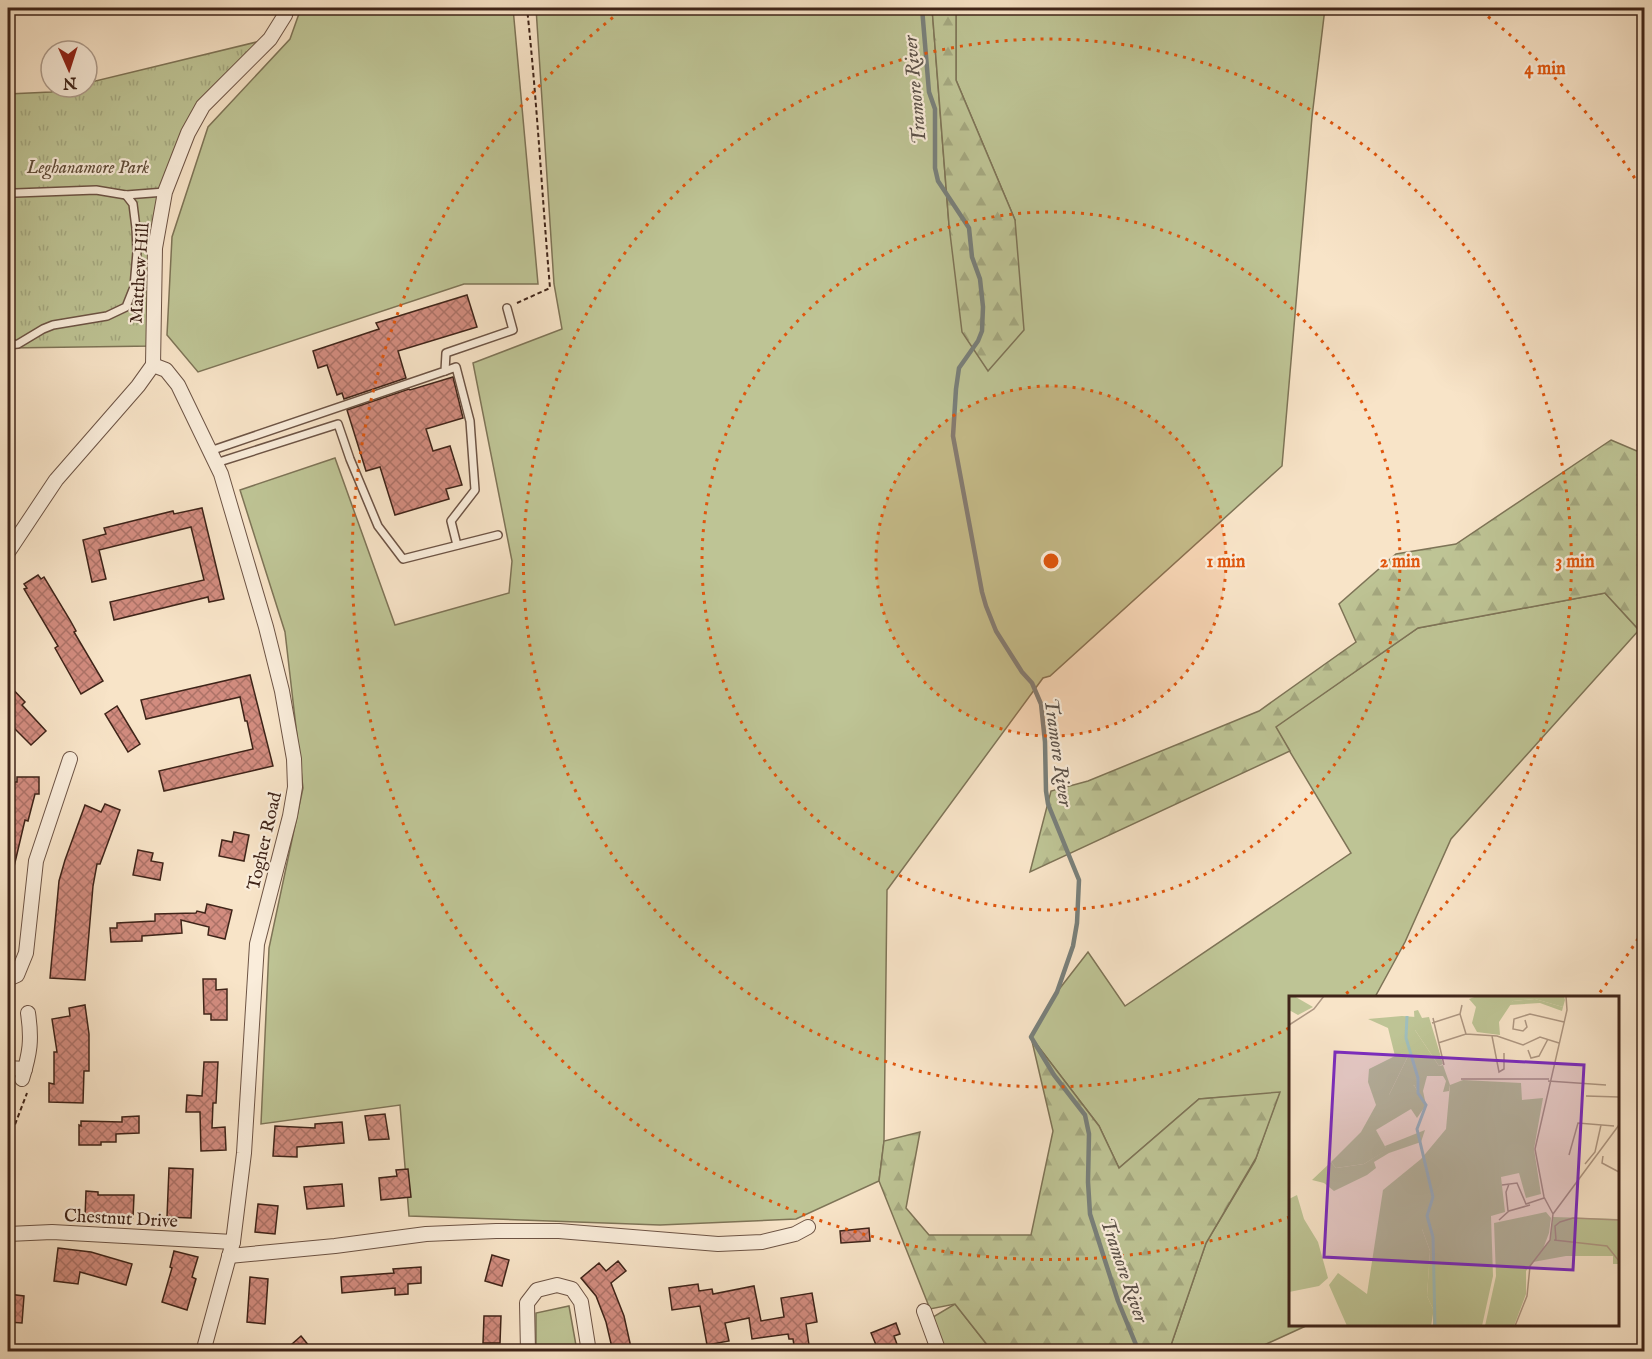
<svg xmlns="http://www.w3.org/2000/svg" width="1652" height="1359" font-family="'IM FELL English',serif">
<defs>
<pattern id="forest-firs" width="22" height="20" patternUnits="userSpaceOnUse" patternTransform="scale(1.5)"><rect width="22" height="20" fill="#bec495"/><path d="M5 1l3.5 6h-7zM16 11l3.5 6h-7z" fill="#a4a880"/></pattern>
<pattern id="park-tufts" width="24" height="20" patternUnits="userSpaceOnUse" patternTransform="scale(1.5)"><rect width="24" height="20" fill="#bec495"/><path d="M3 7l-1-3M5 7V3M7 7l1-3M15 17l-1-3M17 17v-4M19 17l1-3" fill="none" stroke="#a4a880"/></pattern>
<pattern id="building-cross-hatch" width="8" height="8" patternUnits="userSpaceOnUse" patternTransform="scale(1.5)"><rect width="8" height="8" fill="#d28c7f"/><path d="M0 0l8 8M0 8l8-8" fill="none" stroke="#ac7267"/></pattern>
</defs>
<rect width="100%" height="100%" fill="#f8e4c8"/>
<filter id="stains"><feTurbulence type="fractalNoise" baseFrequency=".00333" numOctaves="4"/><feColorMatrix values="0 0 0 0 .2 0 0 0 0 .09 0 0 0 0 .02 0 0 0 .5 -.17"/></filter>
<radialGradient id="worn" r=".72"><stop offset=".6" stop-color="#630" stop-opacity="0"/><stop offset="1" stop-color="#630" stop-opacity=".3"/></radialGradient>
<g fill="#bec495" stroke="#7e7457" stroke-width="1.5">
<path d="M301 8H513L538 284H464L198 372 167 335 172 237 208 127 290 39Z"/>
<path d="M536 8H932L949 225 1015 220 956 80V8H1325L1312 117 1282 466 1050 676 1043 678 887 890 884 1141 879 1181 796 1219 660 1225 409 1216 400 1105 261 1124 269 948 303 788 285 632 240 490 335 458 395 625 509 593 512 561 473 363 562 329 554 284Z"/>
<path d="M1605 593 1639 630 1451 839 1405 942 1375 997 1290 998V1324L1308 1325 1251 1351H1169L1206 1243 1255 1161 1279 1093 1199 1099 1119 1168 1099 1126 1031 1037 1057 992 1088 952 1125 1006 1351 853 1275 727 1418 628Z"/>
<path d="M955 1304 992 1351H945L933 1317Z"/>
<path d="M569 1306 577 1351H536V1313Z"/>
</g>
<g fill="url(#forest-firs)" stroke="#7e7457" stroke-width="1.5">
<path d="M932 8H956V80L1015 220 1024 330 988 371 962 332 949 225Z"/>
<path d="M1611 440 1644 454V624L1639 630 1605 593 1418 628 1276 727 1290 751 1030 872 1051 791 1088 781 1259 711 1356 642 1339 604 1396 554 1456 544Z"/>
<path d="M1031 1037 1099 1126 1119 1168 1199 1099 1280 1092 1256 1158 1206 1243 1169 1351H992L955 1304 930 1309 879 1181 884 1141 920 1132 906 1208 929 1235H1031L1053 1131Z"/>
</g>
<path fill="url(#park-tufts)" stroke="#7e7457" stroke-width="1.5" d="M269 39 203 106 165 192 153 346 8 348V94L51 92 71 87H87V83Z"/>
<g fill="none" stroke-linecap="round" stroke-linejoin="round">
<path stroke="#79807b" stroke-width="4.5" d="M922 8 929 92 935 109V168L938 181 969 228 972 257 980 279 983 307 982 331 978 341 959 368 956 389 953 436 982 592 986 606 996 631 1022 672 1032 683 1041 704 1045 742 1046 791 1048 804 1079 880 1077 923 1073 946 1057 992 1031 1037 1054 1075 1085 1115 1089 1134 1088 1182 1090 1214 1118 1301 1139 1352"/>
</g>
<g fill="url(#building-cross-hatch)" stroke="#3f2419" stroke-width="1.5">
<path d="M467 295 477 327 398 351 406 378 344 399 342 393 337 395 327 365 318 368 313 351 379 329 376 323Z"/>
<path d="M453 377 463 418 426 429 433 451 450 446 462 485 446 489 449 499 395 515 380 467 366 471 347 410 409 389 410 390Z"/>
<path d="M202 508 224 599 209 602 208 597 114 620 110 602 204 580 191 527 99 550 106 579 92 582 83 540 106 534 104 528 173 511 174 514Z"/>
<path d="M38 575 41 579 44 577 70 620 76 631 74 632 103 681 81 694 55 648 58 646 24 589 27 588 24 584Z"/>
<path d="M250 675 273 766 164 791 159 771 253 749 247 721H245L240 697 146 719 141 700Z"/>
<path d="M8 684 25 702 22 705 46 731 31 745 8 722Z"/>
<path d="M117 706 140 744 128 752 105 714Z"/>
<path d="M17 777H39V794H35L28 821 25 820 12 875 8 874V800L13 801 14 782H17Z"/>
<path d="M105 804 120 810 100 864H97L93 886 85 980 50 978 59 881 65 860 85 805 101 812Z"/>
<path d="M234 832 249 835 244 861 219 856 222 840 232 842Z"/>
<path d="M138 850 153 853 151 861 163 863 160 880 133 875Z"/>
<path d="M207 904 232 910 225 939 208 935 209 927 181 920 182 933 142 936V941L111 942 110 928H117V923L155 921V914L196 913 197 911 205 913Z"/>
<path d="M203 979H216V990L227 989V1020H211V1014H204Z"/>
<path d="M85 1005 89 1034V1071H84L83 1103 49 1102V1083L54 1084V1052H57L52 1019 70 1016 69 1008Z"/>
<path d="M204 1062H218L216 1103H213L212 1128 225 1127 226 1150 201 1151 200 1112H186L187 1095 202 1096Z"/>
<path d="M385 1114 389 1139 369 1140 365 1116Z"/>
<path d="M139 1116V1133L116 1134V1142H101V1145H79V1125L81 1126V1121L122 1122V1117Z"/>
<path d="M342 1122 344 1143 297 1147V1157L273 1156 275 1126 315 1128V1124Z"/>
<path d="M169 1168 193 1169 191 1218 167 1217Z"/>
<path d="M408 1169 411 1197 381 1200 379 1178 397 1176 396 1170Z"/>
<path d="M342 1184 344 1206 307 1209 304 1187Z"/>
<path d="M86 1191 98 1192V1195H134L133 1218 85 1217Z"/>
<path d="M258 1204 278 1206 275 1234 255 1232Z"/>
<path d="M869 1228 870 1241 841 1243 840 1231Z"/>
<path d="M58 1248 91 1252 132 1264 126 1285 80 1272 78 1284 54 1281Z"/>
<path d="M174 1251 198 1257 192 1277 196 1279 187 1310 162 1302 172 1268 170 1267Z"/>
<path d="M492 1255 509 1260 502 1286 485 1281Z"/>
<path d="M618 1261 626 1271 611 1283 624 1316 632 1352H613L606 1322 596 1296 581 1278 599 1263 606 1271Z"/>
<path d="M421 1267V1283L408 1284V1294L395 1295V1288L342 1293 341 1277 394 1273 393 1269Z"/>
<path d="M250 1277 268 1279 265 1324 247 1322Z"/>
<path d="M698 1284 699 1291 712 1289 713 1294 754 1286 761 1321 784 1317 781 1298 812 1293 817 1322 806 1324 810 1352H795L793 1339H789L788 1334 752 1339 749 1318 725 1323 729 1341 707 1345 700 1306 672 1310 669 1288Z"/>
<path d="M8 1294 24 1296 22 1323 8 1322Z"/>
<path d="M484 1316H501L500 1343H483Z"/>
<path d="M896 1323 900 1334 894 1336 898 1347 888 1352H879L871 1333Z"/>
<path d="M301 1336 314 1352H283Z"/>
</g>
<g fill="none" stroke-linecap="round" stroke-linejoin="round">
<defs>
<g id="service">
<path d="M8 192 16 193 96 190 126 195 165 192"/>
<path d="M8 345 18 344 43 329 53 325 107 316 126 307 134 287 137 252 136 228 133 204 126 195"/>
<path d="M445 371 456 367 470 421 475 490 451 521 457 545"/>
<path d="M210 451 445 371 446 353 513 330 507 308"/>
<path d="M216 463 338 424 350 459 378 526 403 559 498 535"/>
</g>
<g id="minor">
<path d="M153 365 166 370 178 385 221 474 266 627 282 691 294 759 295 787 290 816 257 944 244 1153 233 1242 203 1352"/>
<path d="M153 365 155 248 165 192 188 133 203 106 270 39 285 15 287 8"/>
<path d="M8 552 56 480 138 386 153 365"/>
<path d="M8 979 17 975 26 953 36 861 70 759"/>
<path d="M8 1068 25 1069"/>
<path d="M22 1079C30 1053 32 1040 28 1013"/>
<path d="M8 1234 52 1232 233 1242"/>
<path d="M229 1256 335 1246 426 1234 496 1231H559L718 1244 762 1242 795 1234 808 1227"/>
<path d="M924 1311 939 1352"/>
<path d="M528 1352 527 1303 537 1290 557 1285 572 1289 581 1302 589 1352"/>
</g>
</defs>
<use href="#service" stroke="#6d5445" stroke-width="10"/>
<use href="#minor" stroke="#6d5445" stroke-width="16"/>
<g stroke="#3f2419" stroke-width="2" stroke-dasharray="4.5 3" stroke-linecap="butt">
<path d="M517 303 550 288C542 195 537 101 527 8"/>
<path d="M8 1137 11 1135 27 1093"/>
</g>
<use href="#service" stroke="#faeddb" stroke-width="7"/>
<use href="#minor" stroke="#faeddb" stroke-width="14"/>
</g>
<circle cx="1051" cy="561" r="175" fill="#e0560d" fill-opacity=".12"/>
<g fill="none" stroke="#e0560d" stroke-width="3" stroke-dasharray="3 6">
<circle cx="1051" cy="561" r="175"/>
<circle cx="1051" cy="561" r="349"/>
<path d="M1289 1028A524 524 0 1 1 1344 995"/>
<path d="M1643 931A698 698 0 0 1 1597 996M1290 1217A698 698 0 0 1 621 11M1481 11A698 698 0 0 1 1643 191"/>
</g>
<g text-anchor="middle" stroke-width="4.5" stroke-linejoin="round" paint-order="stroke">
<g font-size="18" font-style="italic" fill="#5f4c38" stroke="#faeddb">
<text x="88" y="173">Leghanamore Park</text>
</g>
<g font-size="18" fill="#3f2419" stroke="#faeddb">
<text transform="translate(139 273) rotate(-86)" y="6">Matthew Hill</text>
<text transform="translate(264 841) rotate(-77)" y="6">Togher Road</text>
<text transform="translate(121 1218) rotate(3)" y="6">Chestnut Drive</text>
</g>
<g font-size="20" font-style="italic" fill="#5c524a" stroke="#faeddb">
<text transform="translate(914 90) rotate(-95)" y="7">Tramore River</text>
<text transform="translate(1059 752) rotate(82)" y="7">Tramore River</text>
<text transform="translate(1125 1270) rotate(71)" y="7">Tramore River</text>
</g>
</g>
<g transform="translate(1289 996)">
<rect width="330" height="330" fill="#f8e4c8"/>
<path d="M0 0H5L24 11 9 19 0 14ZM246 3 274 11 273 15 251 7 220 9 224 5ZM129 14 133 22 140 21 154 68 150 70 126 34 125 15ZM106 60H119L100 99 125 89 137 109 128 122 122 113 87 134 98 154 75 168 47 172 42 166 72 136 87 109 79 86 80 73ZM174 84 232 87 233 104 254 102 245 153 252 198 237 202 230 177 212 181 216 216 202 220 204 280 193 330H144V318L142 330H58L40 289 49 277 78 298 94 194 132 163 157 133 161 89ZM133 233H143L145 315 138 300 141 255ZM8 199 15 223 29 246 39 282 30 290 0 296V203ZM257 216 262 222 260 237 254 253 237 275V298L225 330H196L207 280 205 227Z" fill="#bec495" fill-rule="evenodd"/>
<path d="M188 0H275L276 4 274 11 246 3 224 5 210 26 211 39 188 36 183 27 187 11 180 3ZM113 20 127 21 126 34 150 70 154 69 161 89 160 95 154 96 157 85 154 80H138L134 95 137 109 125 89 112 99H100L119 60H106L99 32 79 23ZM136 134 132 146 100 157 85 166 87 172 78 179 45 195 35 187 23 184 42 166 47 172 75 168 97 154 96 150ZM138 210 143 233 145 315 138 300 141 255 133 233 132 216Z" fill="#bec495"/>
<path d="M264 221 330 223V268H324V260H277L244 266 261 244Z" fill="#bec495"/>
<path fill="none" stroke="#9fbebc" stroke-width="3" d="M118 20 117 42 129 82V97L137 109 128 133 144 201 138 220 144 241 146 330"/>
<path fill="none" stroke="#ae9782" stroke-width="1.5" d="M173 9 171 18 177 38M144 22 155 69M236 24 238 31 234 35 224 33 225 23 241 18 275 26M143 27 171 18M0 29 25 13 35 0M203 40 210 76 215 73V57M149 47 177 38 208 40 234 49 251 41 270 47M239 54 242 62 250 60 259 43M172 83H260M259 85 317 89M297 100 330 101M280 159 289 127 325 130M314 160 313 167 330 176M296 168 306 156 312 129M213 189 228 187 237 208 255 202M219 215 217 196 220 188M264 218 255 201 246 153 278 14 277 0M264 218 330 129M210 224 220 215 241 209M265 244 318 250 330 265M267 244 266 230 271 226 284 222 330 224M226 330 238 300 241 270 261 244 264 218"/>
<path fill="#7b2cbf" fill-opacity="0.15" stroke="#7b2cbf" stroke-width="3" d="M46 56 295 69 284 274 35 261Z"/>
<rect width="330" height="330" fill="none" stroke="#3f2419" stroke-width="3"/>
</g>
<circle cx="1051" cy="561" r="9" fill="#e0560d" stroke="#faeddb" stroke-width="3"/>
<g font-size="18" text-anchor="middle" font-weight="bold" fill="#e0560d" stroke="#faeddb" stroke-width="4.5" stroke-linejoin="round" paint-order="stroke">
<text x="1545" y="74">4 min</text>
<text x="1226" y="567">1 min</text>
<text x="1400" y="567">2 min</text>
<text x="1575" y="567">3 min</text>
</g>
<rect width="1652" height="1359" fill="none" stroke="#f8e4c8" stroke-width="30"/>
<rect x="9" y="9" width="1634" height="1341" fill="none" stroke="#3f2419" stroke-width="3"/>
<rect x="15" y="15" width="1622" height="1329" fill="none" stroke="#3f2419" stroke-width="1.5"/>
<g transform="translate(69 69) rotate(177)"><circle r="28" fill="#faeddb" stroke="#af9d8d" stroke-width="1.5"/>
<path d="M0-4.5L10 22L0 15L-10 22Z" fill="#8f2418"/>
<text y="-9" font-size="16" font-weight="bold" text-anchor="middle" fill="#3f2419">N</text>
</g>
<rect width="100%" height="100%" filter="url(#stains)"/>
<rect width="100%" height="100%" fill="url(#worn)"/>
</svg>
